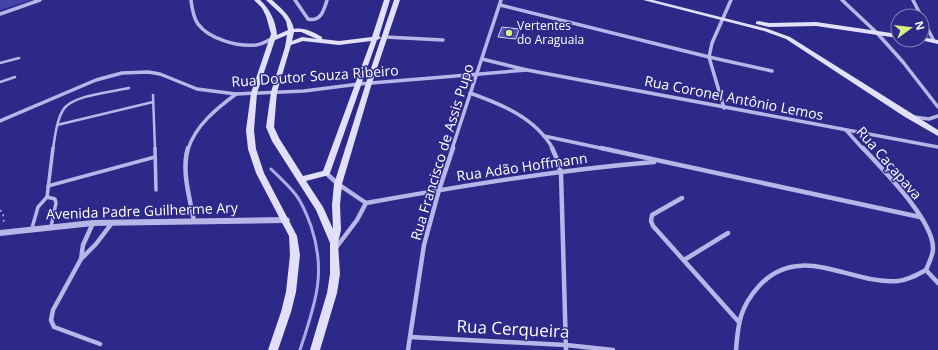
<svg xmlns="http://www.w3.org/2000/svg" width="938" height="350" font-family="'Open Sans',sans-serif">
<rect width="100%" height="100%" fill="#2d2989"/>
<path fill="#4441a7" d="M0 0H32L0 10Z"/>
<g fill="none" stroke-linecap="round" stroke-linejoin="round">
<path stroke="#acabe9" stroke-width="3" d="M271 169C280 178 289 186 296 195 303 204 307 215 311 226 327 273 315 304 300 350"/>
</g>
<path fill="#5552b0" stroke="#dbdaf7" d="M502 27 519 29 516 39 498 37Z"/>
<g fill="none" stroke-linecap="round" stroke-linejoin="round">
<path stroke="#b8b6e8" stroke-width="1.5" stroke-dasharray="2 3.5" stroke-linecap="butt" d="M0 210 3 213 4 225"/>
<g stroke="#b8b6e8" stroke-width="2.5">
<path d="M0 63 19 58"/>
<path d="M0 82 15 77"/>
<path d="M153 95 155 149"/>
<path d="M57 125 153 102"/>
<path d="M53 149C55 137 56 121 63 110 72 95 112 92 129 88"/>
</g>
<g stroke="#b8b6e8" stroke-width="3.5">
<path d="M155 148 156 190"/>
<path d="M48 186 155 157"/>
<path d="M47 197 53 148"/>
<path d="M32 228 38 207 47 197 55 199 56 203 51 227"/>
</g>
<g stroke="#b8b6e8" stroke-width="3.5">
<path d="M191 0C192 8 193 17 198 24 209 39 238 47 256 45 263 44 267 41 273 38"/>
<path d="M295 0 308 19C321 22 324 10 327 0"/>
<path d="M842 0 877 33 903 62 938 107"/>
<path d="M913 0 921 16"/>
<path d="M500 5 709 57 772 71"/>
<path d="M0 14 40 0"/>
<path d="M922 18 934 41"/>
<path d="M385 37 443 40"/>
<path d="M482 59 527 70 938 147"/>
<path d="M470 93C501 104 536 118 553 149"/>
<path d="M724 108 709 57 712 43 731 0"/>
<path d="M914 117 929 119 938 116"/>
<path d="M0 121 96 80 122 73 148 72 160 74 197 89 236 94 304 91 359 84 527 70"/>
<path d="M846 130 863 149"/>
<path d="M544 136 605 149"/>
<path d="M188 149C196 125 216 109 236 94"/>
<path d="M452 149 501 0"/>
</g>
<g stroke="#b8b6e8" stroke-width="4.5">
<path d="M188 148C181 171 190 198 194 221"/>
<path d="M552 148 556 157 561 173 566 350"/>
<path d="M601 148 920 217"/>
<path d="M326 173 338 184 366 203C461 186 557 170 654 162"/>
<path d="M682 198 652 215 651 221 653 226 738 321"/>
<path d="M335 249 357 220 366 203"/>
<path d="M81 259 83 245 93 223"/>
<path d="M684 260 728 233"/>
<path d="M926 270 938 283"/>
<path d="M410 337 566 345 613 350"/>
<path d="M100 344 54 327 51 320 53 310 81 259 96 244 112 223"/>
<path d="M408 350 424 245 439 190 453 148"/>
<path d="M736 350C738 323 740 307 759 286 800 241 851 285 898 281 908 280 917 275 926 270 928 264 933 256 933 249 934 220 882 169 863 148"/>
</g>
<path fill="#b8b6e8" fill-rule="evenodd" d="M286 217 289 218 290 220 289 222 286 223 93 226 0 236V230L93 220Z"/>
<g fill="#e1e0f8" fill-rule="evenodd">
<path d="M254 0H260C270 9 276 22 277 35L288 30 286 21 282 15 266 0H272C282 9 291 16 294 29 304 27 313 32 322 37V39L339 41 372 37 384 0H390L379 36 381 38 377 40 330 173 329 175 306 181 323 207 333 229 332 205 334 184 366 83 394 0H400L372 83 342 184 340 205 341 230 338 243 340 274 337 293 320 350H310L327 293 330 274V243L316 210 272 141 266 127 271 92 285 47 287 35 275 40 257 93 254 130 256 149 264 173 297 236 300 255 296 292 291 312 278 350H268L281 312 286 292 290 255 289 236 256 173 248 149 246 130 251 93 271 34 266 16 262 8ZM294 32H301L317 39 302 37 292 41ZM303 41 339 45 371 41 323 171 303 176 279 138 274 127 277 92 291 45Z"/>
<path d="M643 0H653L768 29 790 37 938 130V136L905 117 786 39 764 31Z"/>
<path d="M758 21 769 23 816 22 898 34V38L816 26 769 27 756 24V22Z"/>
<path d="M922 37 938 40V44L920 40H922Z"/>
</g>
</g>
<circle fill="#daef7e" stroke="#2d2989" stroke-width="1.5" cx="509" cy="33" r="4"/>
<g text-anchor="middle" stroke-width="3" stroke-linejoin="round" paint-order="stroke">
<g font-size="12" fill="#fff" stroke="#2d2989" text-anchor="start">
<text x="517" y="30">Vertentes<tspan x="517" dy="14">do Araguaia</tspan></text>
</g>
<g font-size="14" fill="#fff" stroke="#2d2989">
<text transform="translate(315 76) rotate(-4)" y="5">Rua Doutor Souza Ribeiro</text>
<text transform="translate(734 98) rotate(11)" y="5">Rua Coronel Antônio Lemos</text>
<text transform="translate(442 152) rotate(-73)" y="5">Rua Francisco de Assis Pupo</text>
<text transform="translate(889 163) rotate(49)" y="5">Rua Caçapava</text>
<text transform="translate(522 167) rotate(-8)" y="5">Rua Adão Hoffmann</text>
<text transform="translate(142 211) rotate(-2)" y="5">Avenida Padre Guilherme Ary</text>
</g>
<g font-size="17" fill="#fff" stroke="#2d2989">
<text transform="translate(513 329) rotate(3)" y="6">Rua Cerqueira</text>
</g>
</g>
<g transform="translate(910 28) rotate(75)"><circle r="19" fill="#2d2989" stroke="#817fb8"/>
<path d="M0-3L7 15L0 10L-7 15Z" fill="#daef7e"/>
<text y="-6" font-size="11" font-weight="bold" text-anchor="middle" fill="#ffffff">N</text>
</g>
</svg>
